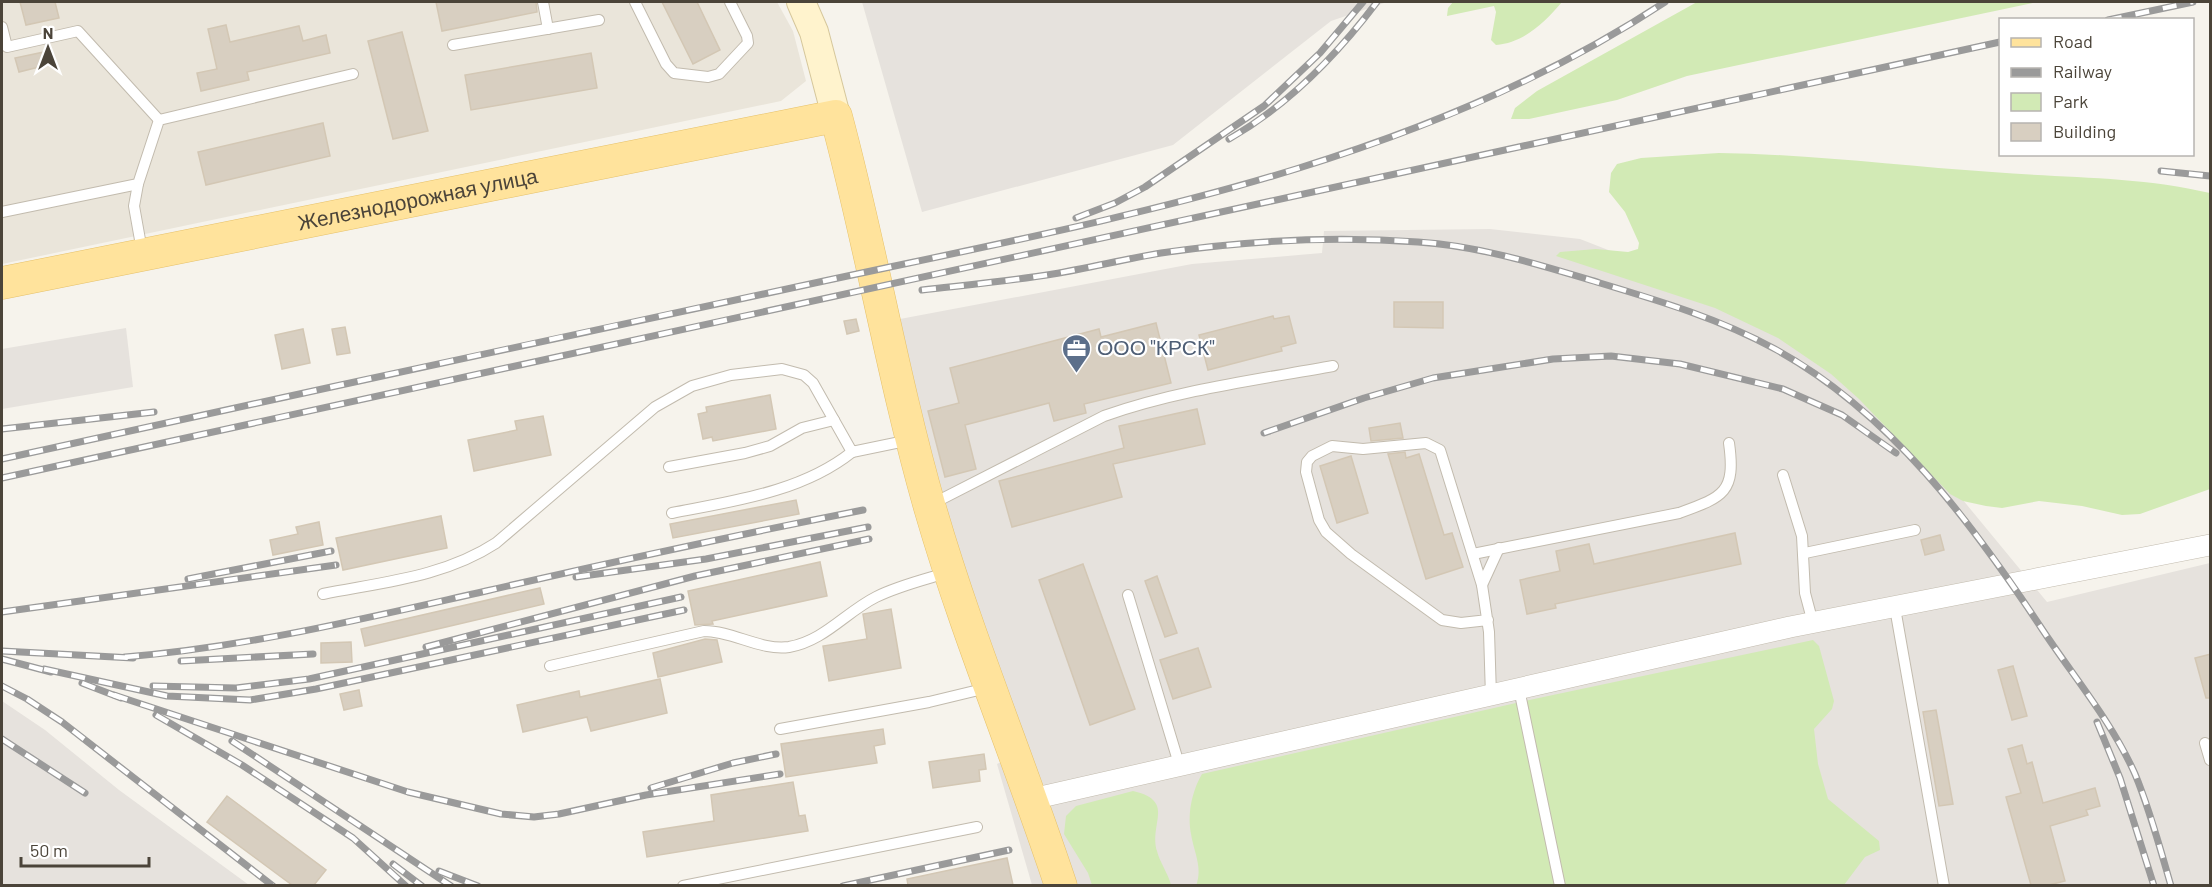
<svg xmlns="http://www.w3.org/2000/svg" width="2212" height="887" font-family="Barlow,sans-serif">
<rect width="100%" height="100%" fill="#f6f3ec"/>
<path fill="#eae5da" d="M2 2H777L793 31 806 81 781 101 2 264Z"/>
<g fill="#e6e2dd">
<path d="M862 2H1387L1331 21 1173 145 922 212Z"/>
<path d="M1490 229 1580 239 1744 303 1831 352 1939 471 2047 602 2210 563V885H1032L997 764 1025 751 949 534 900 319 1192 264 1322 253 1324 231Z"/>
<path d="M126 328 133 387 2 409V349Z"/>
<path d="M2 701 45 730 119 790 249 885H2Z"/>
</g>
<g fill="#d2eab5">
<path d="M1453 2H1562C1545 22 1524 43 1496 45L1491 40 1496 12 1494 6 1447 16 1448 8Z"/>
<path d="M1697 2H2037L1687 76 1617 100 1529 119H1511L1515 108 1537 91Z"/>
<path d="M1719 153C1810 154 1901 166 1992 172 2065 178 2139 176 2210 193V489L2140 514 2122 515 2082 506 2039 501 2002 508 1986 506 1963 501 1950 494 1859 399 1831 374 1778 338 1715 308 1556 256 1560 252 1596 249 1628 252 1638 249 1639 243 1625 212 1609 192 1611 173 1617 164 1641 158Z"/>
<path d="M1813 640 1819 646 1834 701 1832 709 1814 729 1818 764 1828 799 1879 841 1880 850 1865 857 1844 885 1196 886C1203 867 1194 853 1191 834 1187 814 1192 791 1202 774L1534 699Z"/>
<path d="M1133 791C1176 801 1149 823 1157 851 1160 863 1168 873 1171 885H1092L1088 873 1064 834 1066 816 1076 806Z"/>
</g>
<g fill="#d8cfc1" stroke="#d3c7b4" stroke-width="1.5">
<path d="M20 2H55L59 18 26 25Z"/>
<path d="M436 2H536L537 12 442 31Z"/>
<path d="M662 2H697L720 50 693 64Z"/>
<path d="M226 25 230 42 299 26 303 41 326 35 330 53 247 72 249 80 201 91 197 73 217 69 208 29Z"/>
<path d="M402 32 428 131 393 139 368 41Z"/>
<path d="M44 52 47 65 19 72 15 58Z"/>
<path d="M591 53 597 88 471 110 465 75Z"/>
<path d="M323 123 330 156 206 185 198 152Z"/>
<path d="M1394 302H1443V328L1394 327Z"/>
<path d="M1273 316 1274 319 1289 316 1296 343 1281 347 1282 351 1208 370 1199 335Z"/>
<path d="M856 319 859 331 847 334 844 321Z"/>
<path d="M1156 323 1171 383 1084 404 1086 413 1054 421 1049 403 965 425 976 469 945 477 928 411 959 403 950 368 1099 329 1101 337Z"/>
<path d="M345 327 350 353 337 355 332 329Z"/>
<path d="M303 329 310 363 282 369 275 335Z"/>
<path d="M770 395 776 429 713 441 712 437 703 439 698 414 707 412 706 407Z"/>
<path d="M1197 409 1205 444 1113 464 1122 497 1012 527 999 481 1124 448 1119 426Z"/>
<path d="M543 416 551 455 474 471 468 440 517 430 515 421Z"/>
<path d="M1400 423 1403 438 1371 441 1369 428Z"/>
<path d="M1405 452 1406 458 1419 454 1444 535 1452 533 1463 567 1426 579 1388 454Z"/>
<path d="M1351 456 1368 513 1337 523 1320 466Z"/>
<path d="M796 500 799 514 673 538 670 524Z"/>
<path d="M441 516 447 548 343 570 336 538Z"/>
<path d="M319 522 323 545 273 555 270 540 298 534 296 527Z"/>
<path d="M1735 533 1741 564 1555 604 1556 608 1527 614 1520 580 1560 571 1556 551 1589 544 1594 564Z"/>
<path d="M1940 535 1944 550 1925 555 1921 540Z"/>
<path d="M820 562 827 596 712 621 713 624 695 625 688 591Z"/>
<path d="M1083 564 1135 709 1090 725 1039 580Z"/>
<path d="M1157 576 1177 633 1165 637 1145 581Z"/>
<path d="M540 588 544 604 365 646 361 629Z"/>
<path d="M891 609 901 668 829 681 823 646 867 639 863 614Z"/>
<path d="M705 639 717 640 722 662 658 677 653 653Z"/>
<path d="M351 642 352 662 321 663V643Z"/>
<path d="M1198 648 1211 687 1173 699 1160 660Z"/>
<path d="M2211 654V698H2206L2195 658Z"/>
<path d="M2013 666 2027 716 2012 720 1998 670Z"/>
<path d="M660 679 667 713 591 731 587 717 523 732 517 705 579 691 580 697Z"/>
<path d="M359 690 362 706 344 710 340 694Z"/>
<path d="M1936 710 1953 804 1939 806 1923 712Z"/>
<path d="M883 729 885 744 874 746 877 763 786 777 781 744Z"/>
<path d="M2022 745 2027 764 2032 762 2043 803 2095 788 2100 806 2086 810 2088 815 2050 826 2065 881 2049 885H2031L2006 797 2021 793 2008 749Z"/>
<path d="M984 754 986 769 979 770 980 781 933 788 929 762Z"/>
<path d="M793 782 799 816 805 815 808 831 647 857 643 832 714 821 711 795Z"/>
<path d="M227 796 326 870 314 885H292L207 822Z"/>
<path d="M1007 858 1013 885H908L907 879Z"/>
</g>
<g fill="none" stroke-linecap="round" stroke-linejoin="round">
<defs>
<g id="service">
<path d="M543 2 548 29"/>
<path d="M635 2 666 64 674 73 708 77 719 74 748 43 747 36 730 2"/>
<path d="M2 27 7 47 78 31 159 120"/>
<path d="M453 45 599 20"/>
<path d="M138 184 134 206 142 251"/>
<path d="M2 212 138 184 159 120 353 74"/>
<path d="M669 467 745 453 770 446 802 428 834 420"/>
<path d="M1783 475 1802 536 1805 593 1813 623"/>
<path d="M932 504 1104 416C1178 390 1256 380 1333 366"/>
<path d="M672 513C733 501 802 492 852 452"/>
<path d="M1805 553 1915 530"/>
<path d="M1473 554 1679 513C1723 497 1736 493 1729 443"/>
<path d="M1482 585 1499 548"/>
<path d="M323 594C383 582 444 577 496 543L655 407 692 386 731 375 782 369 804 375 813 383 852 452 910 440"/>
<path d="M1128 595 1179 764"/>
<path d="M1895 608 1944 886"/>
<path d="M1488 620 1461 623 1442 620 1351 554 1326 532 1319 520 1306 472 1307 462 1312 456 1332 446 1363 449 1426 443 1440 450 1482 585 1489 632 1491 696"/>
<path d="M550 666 704 631C733 631 761 651 789 647 824 641 846 612 876 597 898 586 923 580 946 573"/>
<path d="M1519 689 1560 886"/>
<path d="M780 729 929 702 987 688"/>
<path d="M2205 743 2210 760"/>
<path d="M683 886 977 827"/>
</g>
<path id="minor" d="M1032 799 1790 627 2210 545"/>
<path id="secondary" d="M801 2 814 32 836 116"/>
<g id="primary">
<path id="s1" d="M2 283 836 116C871 246 893 379 930 508 967 636 1019 759 1061 886"/>
</g>
</defs>
<use href="#service" stroke="#c2bbae" stroke-width="12"/>
<use href="#minor" stroke="#c2bbae" stroke-width="22"/>
<use href="#secondary" stroke="#d6c79b" stroke-width="30"/>
<use href="#primary" stroke="#e6c16a" stroke-width="33"/>
<use href="#service" stroke="#fff" stroke-width="10"/>
<use href="#minor" stroke="#fff" stroke-width="21"/>
<use href="#secondary" stroke="#fff3cd" stroke-width="28"/>
<use href="#primary" stroke="#ffe39c" stroke-width="32"/>
<defs>
<g id="rail">
<path d="M2108 20 2193 2"/>
<path d="M1229 139C1287 106 1337 55 1377 2"/>
<path d="M2161 171 2210 176"/>
<path d="M1076 218 1115 203 1145 187 1264 106 1320 53 1363 2"/>
<path d="M922 290C966 285 1010 281 1053 274 1089 268 1125 259 1161 253 1243 241 1335 236 1418 242 1481 246 1540 265 1600 283 1660 301 1720 319 1775 349 1890 412 1972 523 2042 629 2073 676 2112 722 2135 774 2150 810 2160 848 2171 886"/>
<path d="M2 429 154 412"/>
<path d="M1264 433 1364 398 1433 378 1553 359 1611 356 1680 364 1783 389 1842 415 1896 453"/>
<path d="M2 459C271 400 541 341 810 284 1102 221 1412 169 1665 2"/>
<path d="M2 478 2000 42"/>
<path d="M576 577 706 559 868 527"/>
<path d="M188 579 331 551"/>
<path d="M2 612 336 565"/>
<path d="M426 647 695 576 869 539"/>
<path d="M2 651 133 658"/>
<path d="M125 657C248 647 366 618 486 591 612 562 737 535 863 510"/>
<path d="M2 659 51 672"/>
<path d="M181 661 313 654"/>
<path d="M44 669 167 696 250 700 316 689 684 610"/>
<path d="M82 683 121 698"/>
<path d="M2 686 27 699 62 722 273 886"/>
<path d="M153 686 236 688 309 679 681 597"/>
<path d="M114 695 408 792 501 814 534 817 559 814 646 795 780 774"/>
<path d="M156 715 242 765 353 838 406 886"/>
<path d="M2097 722 2120 778 2154 886"/>
<path d="M2 739 85 793"/>
<path d="M232 741 451 886"/>
<path d="M651 788 733 763 776 754"/>
<path d="M393 864 422 886"/>
<path d="M439 871 478 886"/>
<path d="M843 886 1009 850"/>
</g>
</defs>
<use href="#rail" stroke="#9a9a9a" stroke-width="7"/>
<use href="#rail" stroke="#fff" stroke-width="4.5" stroke-dasharray="14" stroke-linecap="butt"/>
</g>
<defs>
<symbol id="office-pin" viewBox="-11 -11 22 30"><path d="M0 17L-7.5 6A9.5 9.5 0 1 1 7.5 6Z" fill="#5c6f8a" stroke="#fff"/><path d="M-6-3h4V-5.5h4V-3h4V5H-6ZM-1-4.5V-3h2v-1.5ZM-6 0V1H6V0Z" fill="#fff"/></symbol>
</defs>
<g fill-rule="evenodd">
<use href="#office-pin" x="1060" y="332" width="33" height="45"/>
</g>
<g text-anchor="middle" stroke-width="4.5" stroke-linejoin="round" paint-order="stroke">
<g font-size="21" fill="#4b4439" stroke="#fff">
<text dy="7" stroke="none"><textPath href="#s1" startOffset="424">Железнодорожная улица</textPath></text>
</g>
<g font-size="21" fill="#4e5e75" stroke="#fff" text-anchor="start">
<text x="1097" y="355">ООО "КРСК"</text>
</g>
</g>
<rect width="2212" height="887" fill="none" stroke="#4b4439" stroke-width="6"/>
<rect x="1999" y="18" width="195" height="138" fill="#ffffff" stroke="#b7b4b0" stroke-width="1.5"/>
<rect x="2011" y="38" width="30" height="9" fill="#ffe39c" stroke="#b7b4b0" stroke-width="1.5"/>
<text x="2053" y="48" font-size="18" fill="#4b4439">Road</text>
<rect x="2011" y="68" width="30" height="9" fill="#9a9a9a" stroke="#b7b4b0" stroke-width="1.5"/>
<text x="2053" y="78" font-size="18" fill="#4b4439">Railway</text>
<rect x="2011" y="93" width="30" height="18" fill="#d2eab5" stroke="#b7b4b0" stroke-width="1.5"/>
<text x="2053" y="108" font-size="18" fill="#4b4439">Park</text>
<rect x="2011" y="123" width="30" height="18" fill="#d8cfc1" stroke="#b7b4b0" stroke-width="1.5"/>
<text x="2053" y="138" font-size="18" fill="#4b4439">Building</text>
<g transform="translate(48 48)" stroke="#ffffff" stroke-width="4.5" paint-order="stroke">
<path d="M0-4.5L10 22L0 15L-10 22Z" fill="#4b4439"/>
<text y="-9" font-size="16" font-weight="bold" text-anchor="middle" fill="#4b4439">N</text>
</g>
<path d="M21 857v9h128v-9" fill="none" stroke="#4b4439" stroke-width="3"/>
<text x="30" y="857" font-size="18" fill="#4b4439" stroke="#ffffff" stroke-width="4.5" paint-order="stroke">50 m</text>
</svg>
